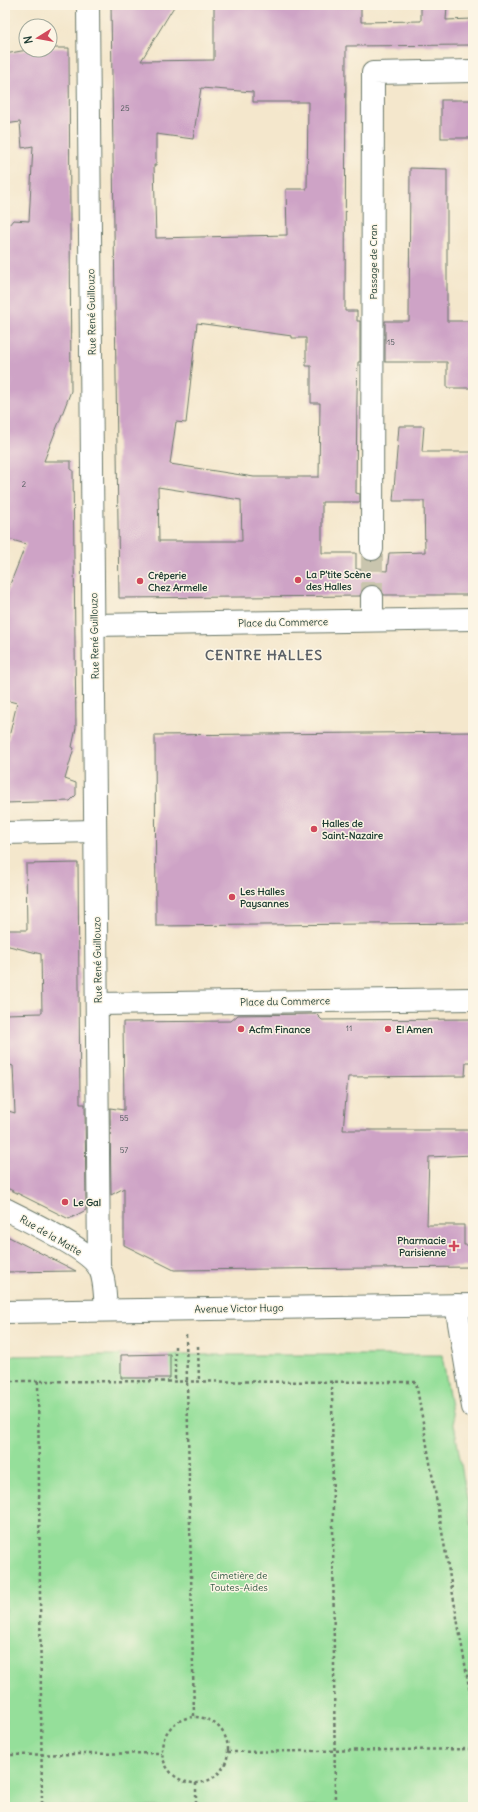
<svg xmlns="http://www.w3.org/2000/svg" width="478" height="1812" font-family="Delius,sans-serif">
<rect width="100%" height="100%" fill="#fcf5e5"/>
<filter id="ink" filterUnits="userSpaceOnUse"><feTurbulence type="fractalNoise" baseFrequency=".025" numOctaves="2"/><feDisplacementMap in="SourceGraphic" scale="8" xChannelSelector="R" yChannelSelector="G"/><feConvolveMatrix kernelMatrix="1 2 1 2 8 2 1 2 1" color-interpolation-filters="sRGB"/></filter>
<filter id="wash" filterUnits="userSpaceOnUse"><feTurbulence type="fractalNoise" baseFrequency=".012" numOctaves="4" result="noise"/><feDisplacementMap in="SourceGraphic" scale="16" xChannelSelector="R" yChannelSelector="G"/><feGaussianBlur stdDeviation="0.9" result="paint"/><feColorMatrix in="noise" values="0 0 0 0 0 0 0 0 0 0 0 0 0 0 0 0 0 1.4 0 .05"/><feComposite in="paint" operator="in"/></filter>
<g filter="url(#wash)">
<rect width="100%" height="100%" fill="#f4e7cc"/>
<path fill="#95df9a" stroke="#5a8e67" d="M111 1355H442L473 1533V1807H5V1356Z"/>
<g id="blocks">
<g fill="#cea3c6" fill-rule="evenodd">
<path d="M111 5H175L141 61 214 60V5H361V22L421 21V6H447L446 20 473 19V45L346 46 345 311H357V321H360V362H358L357 394 356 493 360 494V502H322V553H356V569L387 571 389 553 425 552 424 501H393L399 426H424L422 452H473V595H384L379 586 372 585 365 586 360 596 119 598ZM201 88 253 92V102H308L307 189H286L287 235 156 238 154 165H156V134L193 139ZM197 323 292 336V338H306V366H311V403H320L319 477H254L170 464 176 422 186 423ZM158 487 241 500 242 541H159Z"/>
<path d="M50 48H69L71 391 44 461H71V470H73L76 728 72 747 74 748 65 779 76 783V795L70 801 5 803V754L17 703 5 700V597L26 544 5 538V230L13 220 29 221 33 146 22 148 20 122 5 124V54L27 50H50Z"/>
<rect x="441" y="100" width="32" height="38"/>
<path d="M410 168 447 169V321H470V351H473V388H447V362H385V321H409Z"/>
<path d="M473 732V923L156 926 155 735Z"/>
<path d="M78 863 80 1104H85L86 1210 69 1219 5 1187V1152L9 1136 5 1135V1110L15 1113 13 1066 5 1063V1014L42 1013 41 954 5 945V930H27L26 864Z"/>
<path d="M316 1014 322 1020 473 1019V1062H466L465 1076 348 1077 343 1130H473V1155L429 1157 427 1225H464V1245H473V1267L174 1270 124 1245V1188L111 1195 110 1108 124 1110 123 1022 231 1021 238 1015Z"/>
<path d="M5 1235 76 1271 5 1272Z"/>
<path d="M170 1354V1378H121V1355Z"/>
</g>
</g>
</g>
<g filter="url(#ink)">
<use href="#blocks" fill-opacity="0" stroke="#6a7869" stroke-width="1"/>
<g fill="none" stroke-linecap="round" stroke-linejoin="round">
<path stroke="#c9c5ae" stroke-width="22" stroke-dasharray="22 11" stroke-linecap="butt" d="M372 549V597"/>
<defs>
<g id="street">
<path d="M88 5 99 1267"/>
<path d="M372 549 373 73 473 71"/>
<path d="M372 597V620"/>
<path d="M94 625 473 619"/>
<path d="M5 833 95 831"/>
<path d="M97 1004 473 999"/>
<path d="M5 1209C25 1219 90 1250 99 1268 105 1277 105 1299 106 1310"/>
<path d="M456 1305 473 1407"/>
</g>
<path id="secondary" d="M5 1312 473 1305"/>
</defs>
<use href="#street" stroke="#6a7869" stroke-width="24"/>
<use href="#secondary" stroke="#6a7869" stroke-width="24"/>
<g stroke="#6a7869" stroke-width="2.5" stroke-dasharray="3 3" stroke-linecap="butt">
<path d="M186 1335 194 1716"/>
<path d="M175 1346V1381"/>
<path d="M198 1346 199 1381"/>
<path d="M5 1381 416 1382 473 1710"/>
<path d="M38 1381 42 1807"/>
<path d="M332 1381 335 1807"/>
<circle cx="195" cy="1750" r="33"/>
<path d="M228 1752 473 1749"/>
<path d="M5 1755 162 1753"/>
<path d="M196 1783V1807"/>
</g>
<use href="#street" stroke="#fff" stroke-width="22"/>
<use href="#secondary" stroke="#fff" stroke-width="22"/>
</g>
</g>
<g fill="#d1495b" stroke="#fcf5e5" stroke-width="1.5">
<circle cx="298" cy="580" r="4"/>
<circle cx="140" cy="581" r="4"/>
<circle cx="314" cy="829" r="4"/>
<circle cx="232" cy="897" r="4"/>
<circle cx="241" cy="1029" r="4"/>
<circle cx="388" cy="1029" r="4"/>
<circle cx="65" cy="1202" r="4"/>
<path d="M452 1240h4v4h4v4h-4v4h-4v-4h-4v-4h4z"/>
</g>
<g text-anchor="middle" stroke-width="3" stroke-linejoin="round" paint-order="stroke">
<g font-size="8" fill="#4b5658">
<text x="125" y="111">25</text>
<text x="391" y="345">15</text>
<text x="24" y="487">2</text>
<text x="349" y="1031">11</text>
<text x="124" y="1121">55</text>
<text x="124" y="1153">57</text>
</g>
<g font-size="10" fill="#1f3d34" stroke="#fcf5e5">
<text transform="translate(373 262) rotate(-90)" y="4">Passage de Cran</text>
<text transform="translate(91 312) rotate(-91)" y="4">Rue René Guillouzo</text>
<text transform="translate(283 622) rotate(-1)" y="4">Place du Commerce</text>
<text transform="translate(94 636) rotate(-91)" y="4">Rue René Guillouzo</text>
<text transform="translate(97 960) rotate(-91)" y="4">Rue René Guillouzo</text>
<text transform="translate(285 1001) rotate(-1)" y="4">Place du Commerce</text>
<text transform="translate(51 1235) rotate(30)" y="4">Rue de la Matte</text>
<text transform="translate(239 1308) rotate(-1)" y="4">Avenue Victor Hugo</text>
</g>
<g font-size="10" font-weight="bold" fill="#1f3d34" stroke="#fcf5e5" text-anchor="start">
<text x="306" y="578">La P'tite Scène<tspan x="306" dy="12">des Halles</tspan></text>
<text x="148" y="579">Crêperie<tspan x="148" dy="12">Chez Armelle</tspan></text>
<text x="322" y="827">Halles de<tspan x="322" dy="12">Saint-Nazaire</tspan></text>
<text x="240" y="895">Les Halles<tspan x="240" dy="12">Paysannes</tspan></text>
<text x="249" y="1033">Acfm Finance</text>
<text x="396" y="1033">El Amen</text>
<text x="73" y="1206">Le Gal</text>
<text x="446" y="1244" text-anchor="end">Pharmacie<tspan x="446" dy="12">Parisienne</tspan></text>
</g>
<g font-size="10" fill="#375d48" stroke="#fcf5e5">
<text x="239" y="1579">Cimetière de<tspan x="239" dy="12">Toutes-Aides</tspan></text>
</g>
<g font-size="14" font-weight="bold" letter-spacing="1" fill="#5c6167" stroke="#fcf5e5">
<text x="264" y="660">CENTRE HALLES</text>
</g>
</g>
<rect width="478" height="1812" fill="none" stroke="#fcf5e5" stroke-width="20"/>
<g transform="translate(38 38) rotate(259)"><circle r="19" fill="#fcf5e5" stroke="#a4ab9e"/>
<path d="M0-3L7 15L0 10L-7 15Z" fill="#d1495b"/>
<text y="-6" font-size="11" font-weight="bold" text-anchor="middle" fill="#1f3d34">N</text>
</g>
</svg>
